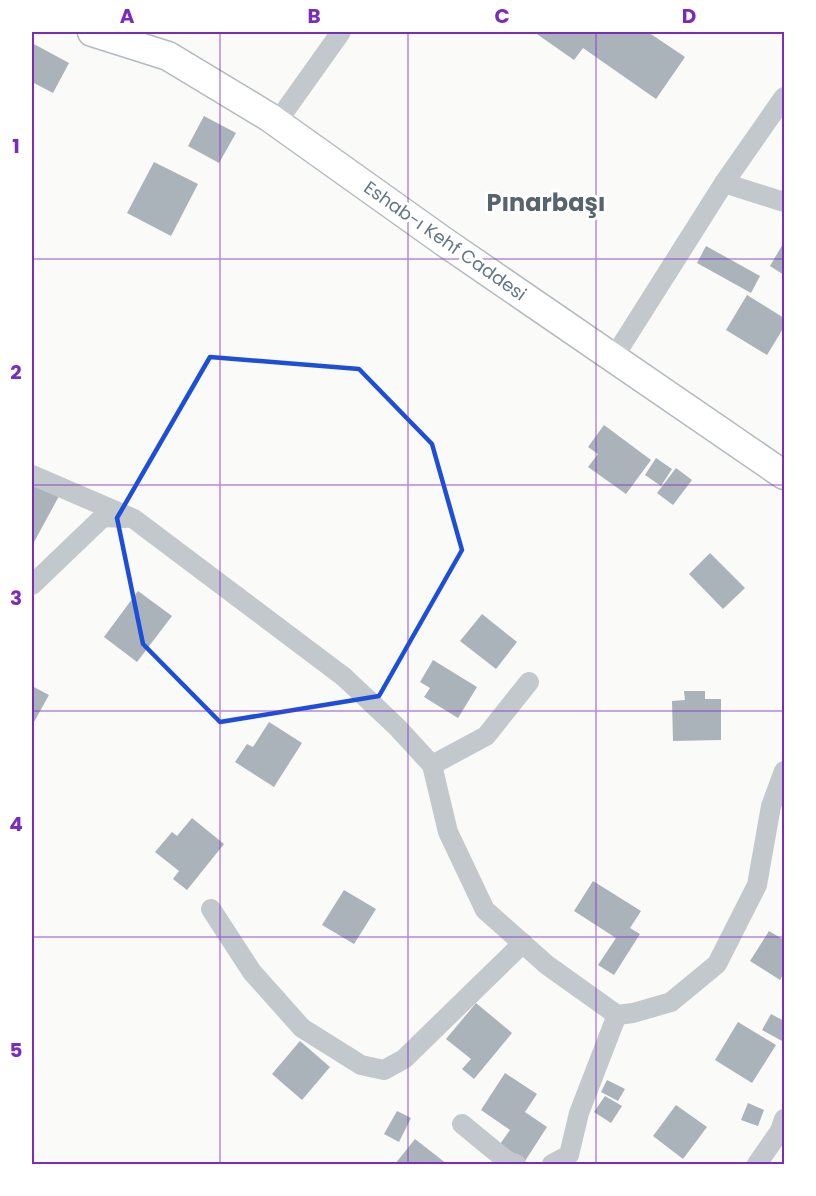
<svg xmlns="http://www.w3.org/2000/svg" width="816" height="1196" font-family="Poppins,sans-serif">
<rect width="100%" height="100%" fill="#fafaf8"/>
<g fill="#aab3b9">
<path d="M534 32H648L685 57 656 99 583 48 574 60Z"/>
<path d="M32 43 69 63 53 93 32 82Z"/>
<path d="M204 116 236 133 219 163 188 146Z"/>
<path d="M154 162 198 184 171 236 127 213Z"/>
<path d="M784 242V275L770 266Z"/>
<path d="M706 246 760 276 751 293 697 263Z"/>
<path d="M747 295 784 318V327L767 355 726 330Z"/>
<path d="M604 425 651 460 626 494 588 467 598 454 588 447Z"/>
<path d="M656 458 672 469 661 486 645 475Z"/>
<path d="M676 468 692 480 673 505 657 493Z"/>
<path d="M32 481 59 496 33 544 32 543Z"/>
<path d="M710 553 745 588 723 609 689 574Z"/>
<path d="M138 591 172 616 137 662 104 637Z"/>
<path d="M482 614 517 642 496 669 460 641Z"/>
<path d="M433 660 477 687 458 718 424 697 430 688 420 682Z"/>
<path d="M32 686 49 695 34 722 32 721Z"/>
<path d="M684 691H705V699H721V740L673 741 672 701 685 700Z"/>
<path d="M269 722 302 743 274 787 235 762 247 744 253 747Z"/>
<path d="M192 818 224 844 187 890 173 879 179 871 155 852 172 832 177 836Z"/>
<path d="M593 881 641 911 630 928 640 934 614 975 598 965 616 938 574 911Z"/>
<path d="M344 890 376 909 354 944 322 925Z"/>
<path d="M769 931 784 940V973L780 980 750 961Z"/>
<path d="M476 1003 512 1033 474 1079 462 1069 471 1059 446 1039Z"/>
<path d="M771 1014 784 1021V1035L782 1041 762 1030Z"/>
<path d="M738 1022 776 1045 752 1083 715 1060Z"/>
<path d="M300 1041 330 1067 302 1100 272 1074Z"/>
<path d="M505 1073 537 1094 525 1112 547 1127 525 1161 500 1144 510 1130 481 1110Z"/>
<path d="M607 1080 625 1089 618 1101 601 1092Z"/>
<path d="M605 1096 622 1106 611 1123 594 1112Z"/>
<path d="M748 1103 764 1110 758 1126 741 1120Z"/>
<path d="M676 1105 707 1127 683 1159 653 1136Z"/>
<path d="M397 1111 411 1118 399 1142 384 1134Z"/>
<path d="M415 1139 447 1164H395Z"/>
</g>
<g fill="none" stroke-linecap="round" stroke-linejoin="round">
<defs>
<path id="secondary" d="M92 32 168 56 269 117 443 241 784 475"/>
</defs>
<use href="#secondary" stroke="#b3babf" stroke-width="31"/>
<g stroke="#c3c8cc" stroke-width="20">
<path d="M277 122 341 32"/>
<path d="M724 183 784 97"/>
<path d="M614 357 724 183 784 202"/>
<path d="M32 475 134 519 344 677 397 727 432 765 448 832 485 910 547 965 617 1015 633 1013 671 1002 717 964 757 885 771 806 784 771"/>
<path d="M32 585 103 517 125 518"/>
<path d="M432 765 486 736 529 682"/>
<path d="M211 909 252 972 302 1028 361 1065 384 1070 404 1059 523 943"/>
<path d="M462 1124 507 1161 516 1164"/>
<path d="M552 1164 569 1155 579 1113 617 1015"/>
<path d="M757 1164 780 1131 784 1119"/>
</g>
<use href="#secondary" stroke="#fff" stroke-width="28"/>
</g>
<path fill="none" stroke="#1d4ed8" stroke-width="4.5" stroke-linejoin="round" d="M210 357 359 369 432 444 462 550 379 696 220 722 143 644 117 518Z"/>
<path fill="none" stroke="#7b2cbf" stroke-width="1.5" stroke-opacity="0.55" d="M220 32V1164M408 32V1164M596 32V1164M32 259H784M32 485H784M32 711H784M32 937H784"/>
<g text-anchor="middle" stroke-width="6" stroke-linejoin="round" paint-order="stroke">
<g font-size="18" fill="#657683" stroke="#fff">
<text transform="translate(445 241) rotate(35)" y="6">Eshab-ı Kehf Caddesi</text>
</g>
<g font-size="24" font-weight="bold" fill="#57646e" stroke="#fff">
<text x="546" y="211">Pınarbaşı</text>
</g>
</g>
<rect width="816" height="1196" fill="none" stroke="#ffffff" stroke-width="66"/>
<rect x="33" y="33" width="750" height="1130" fill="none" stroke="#7b2cbf" stroke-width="2"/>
<g font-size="20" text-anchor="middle" font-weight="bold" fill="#7b2cbf">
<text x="127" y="23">A</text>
<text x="314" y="23">B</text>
<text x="502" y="23">C</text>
<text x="689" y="23">D</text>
<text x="16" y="153">1</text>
<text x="16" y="379">2</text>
<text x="16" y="605">3</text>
<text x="16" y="831">4</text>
<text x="16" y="1057">5</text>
</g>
</svg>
